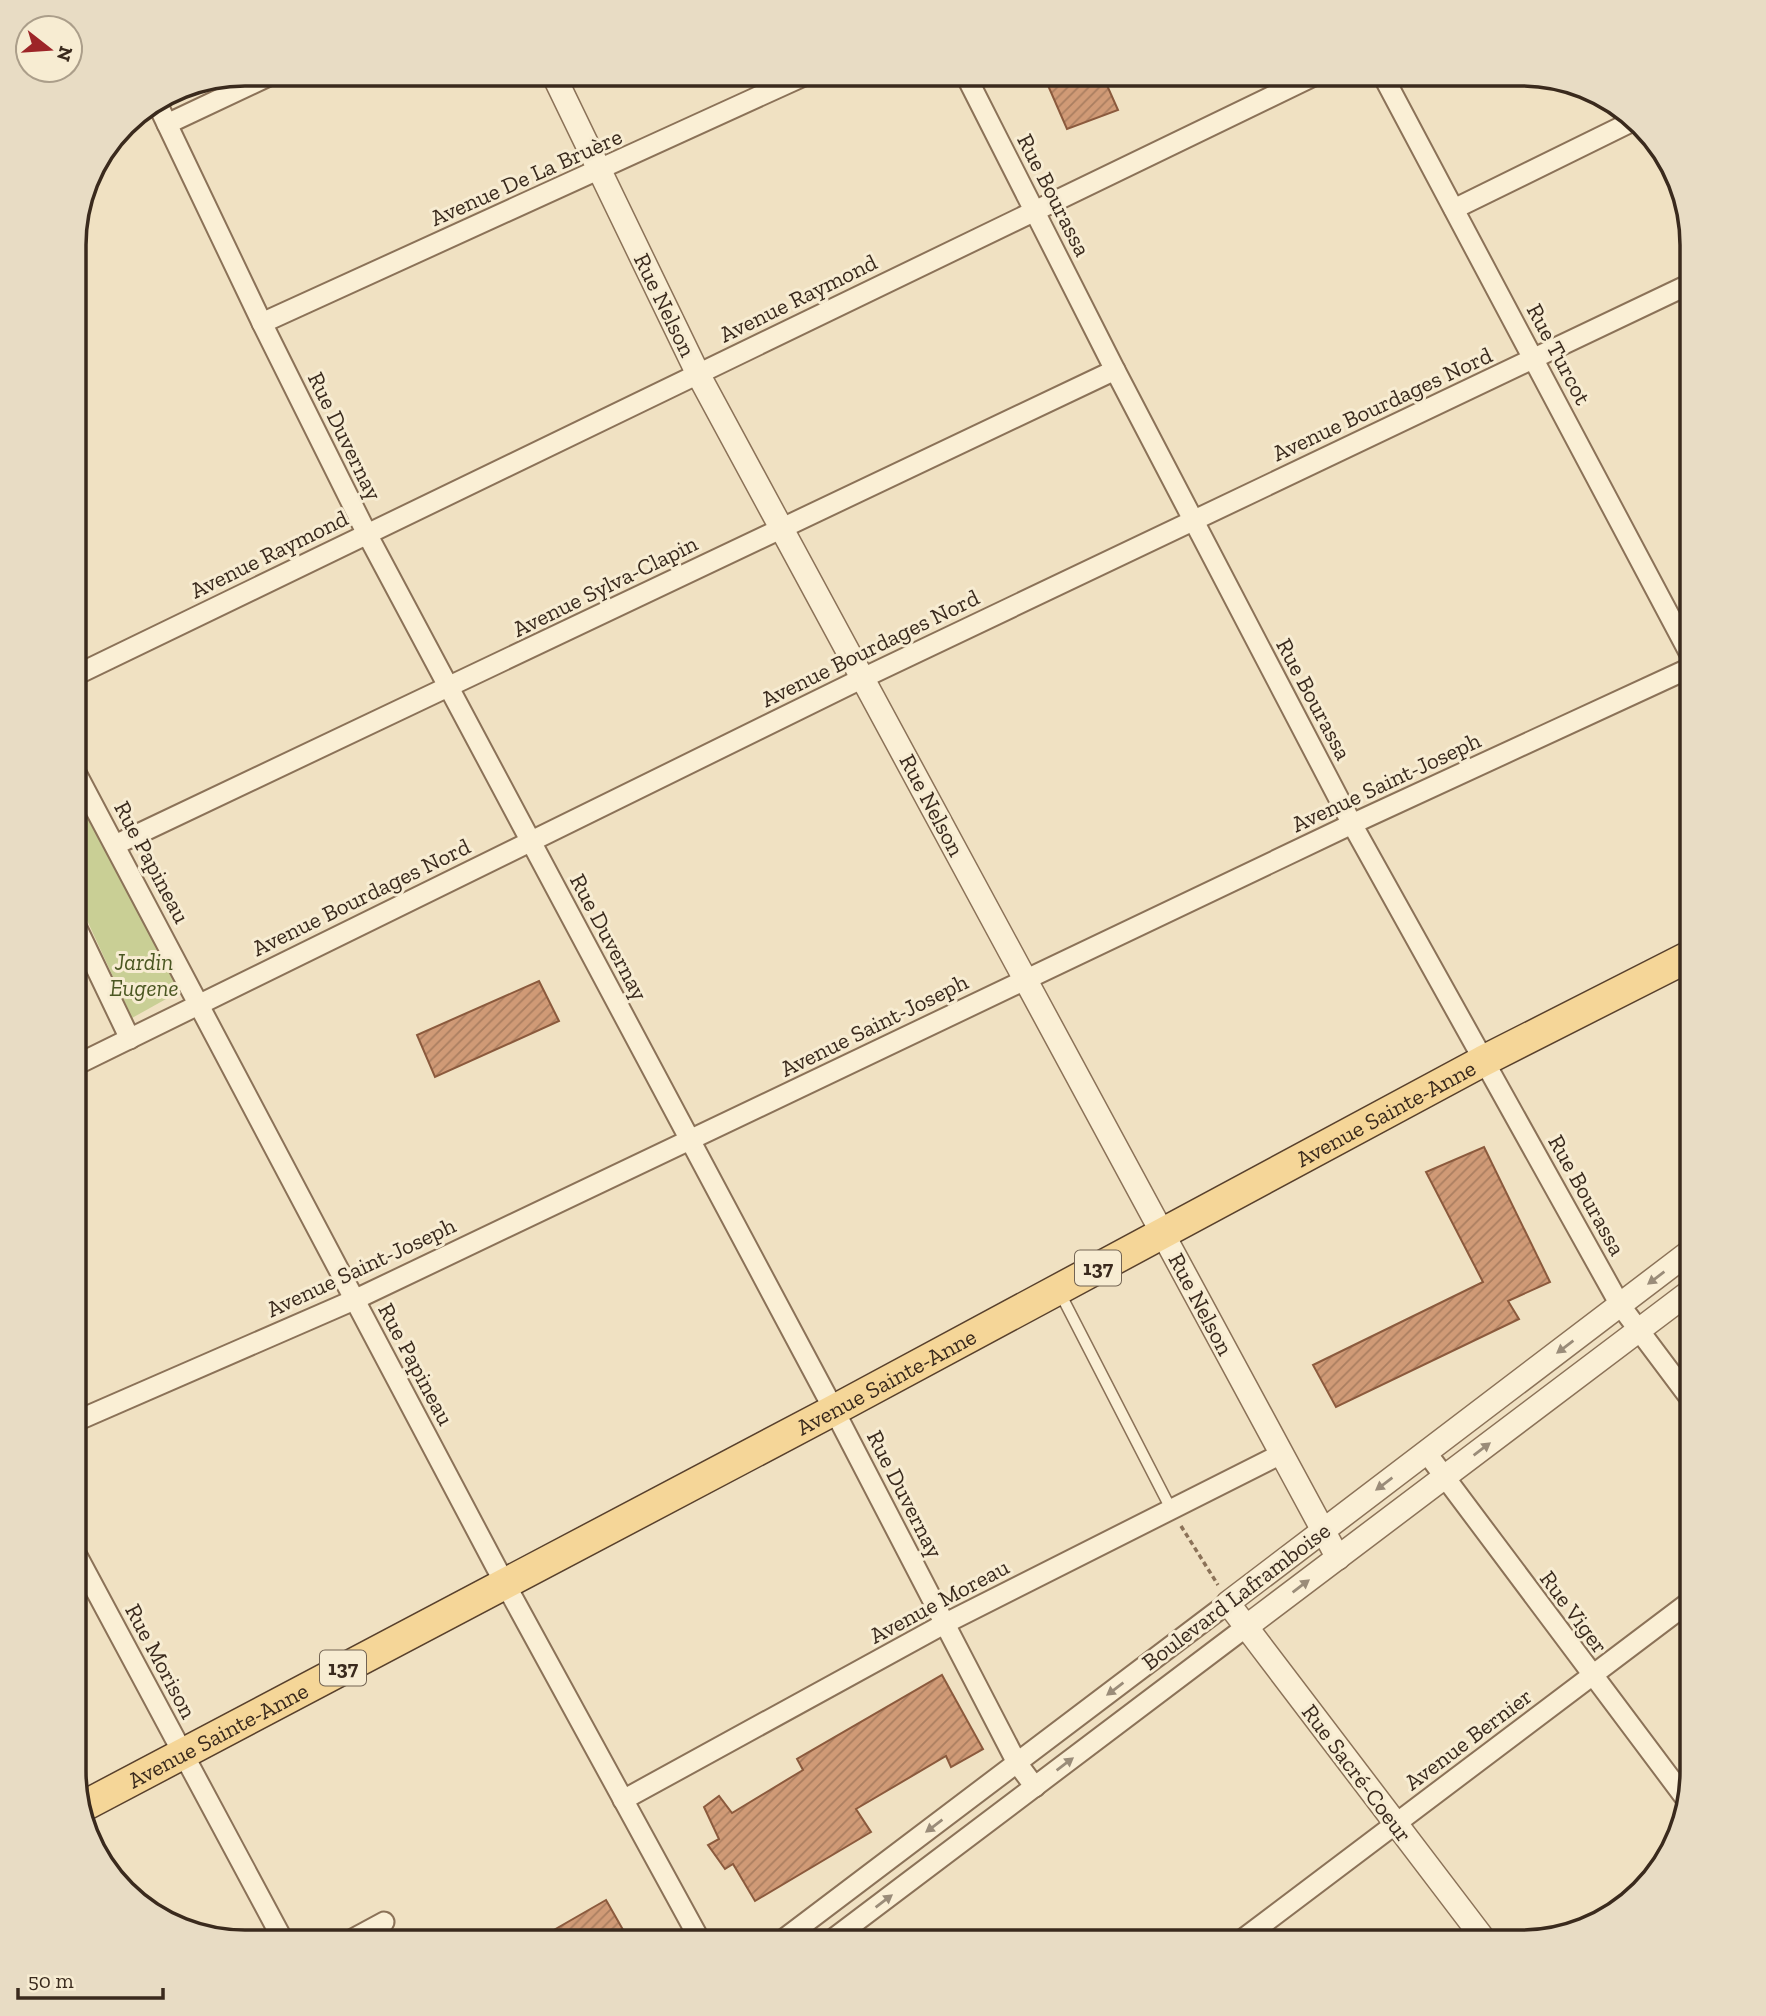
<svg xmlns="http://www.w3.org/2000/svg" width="1766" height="2016" font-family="'Zilla Slab',serif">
<defs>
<pattern id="building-hatch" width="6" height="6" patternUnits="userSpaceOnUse" patternTransform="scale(1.75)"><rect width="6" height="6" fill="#d09a76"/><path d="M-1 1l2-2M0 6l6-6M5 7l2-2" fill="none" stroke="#aa7e60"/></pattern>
</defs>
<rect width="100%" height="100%" fill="#f0e1c2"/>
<path fill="#c9cf95" d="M74 786 184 989 132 1018 74 892Z"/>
<g fill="url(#building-hatch)" stroke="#8b5a3d" stroke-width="2">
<path d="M1043 74H1102L1118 110 1067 129Z"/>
<path d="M539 981 559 1021 435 1077 417 1035Z"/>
<path d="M1484 1147 1550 1282 1508 1301 1519 1319 1336 1407 1313 1365 1483 1282 1426 1172Z"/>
<path d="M942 1675 983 1749 951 1767 946 1756 856 1809 871 1832 755 1901 733 1864 725 1869 708 1845 719 1839 704 1807 719 1796 732 1813 803 1770 797 1759Z"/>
<path d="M606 1900 630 1942H533Z"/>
</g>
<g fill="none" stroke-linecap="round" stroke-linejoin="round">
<defs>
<path id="service" d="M1060 1293 1171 1509"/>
<g id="minor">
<path d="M965 74 1115 370 1352 824 1620 1305 1692 1401"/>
<path d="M1382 74 1692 658"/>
<path d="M156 101 262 323 367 534 834 1410 1017 1763 1035 1787"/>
<path d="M167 124 273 74"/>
<path d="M1454 209 1633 121"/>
<path d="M262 323 808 74"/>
<path d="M74 676 1318 74"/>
<path d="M74 769 496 1567 701 1942"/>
<path d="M115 845 1115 370"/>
<path d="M74 922 130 1039"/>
<path d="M74 1066 863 678 1692 283"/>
<path d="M74 1422 354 1300 1352 824 1692 667"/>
<path d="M1426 1452 1686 1799"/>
<path d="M74 1550 284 1942"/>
<path d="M623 1800 944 1624 1281 1454"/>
<path d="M347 1942 384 1922"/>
<path d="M780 1942 1228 1603"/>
<path d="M829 1942 1246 1627"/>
<path d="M1239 1942 1692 1600"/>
</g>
<g id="tertiary">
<path d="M553 74 698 374 1338 1558"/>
<path d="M1246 1627 1692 1290"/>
<path d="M1486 1942 1228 1603 1692 1250"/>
</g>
<g id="primary">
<path id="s1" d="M80 1808 834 1410 1483 1061 1692 955"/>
</g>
</defs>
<use href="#service" stroke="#8b7258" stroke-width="13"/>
<use href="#minor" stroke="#8b7258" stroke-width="23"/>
<use href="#tertiary" stroke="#8b7258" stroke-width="26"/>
<use href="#primary" stroke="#58402c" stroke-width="33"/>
<path stroke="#8b7258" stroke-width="3.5" stroke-dasharray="5 3.5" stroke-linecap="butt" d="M1181 1526 1218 1585"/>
<use href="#service" stroke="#faefd5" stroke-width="10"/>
<use href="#minor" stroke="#faefd5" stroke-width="19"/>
<use href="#tertiary" stroke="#faefd5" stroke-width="23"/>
<use href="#primary" stroke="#f5d698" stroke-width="30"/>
</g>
<defs><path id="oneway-solid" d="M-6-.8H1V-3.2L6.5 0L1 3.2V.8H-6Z" transform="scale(1.75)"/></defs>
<g fill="#9a8c79">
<use href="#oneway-solid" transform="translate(1656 1278) rotate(143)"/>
<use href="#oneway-solid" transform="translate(1565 1347) rotate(143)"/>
<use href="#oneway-solid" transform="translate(1482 1449) rotate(-37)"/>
<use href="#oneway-solid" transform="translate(1384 1484) rotate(143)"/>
<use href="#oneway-solid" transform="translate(1301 1586) rotate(-37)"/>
<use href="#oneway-solid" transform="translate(1115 1689) rotate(143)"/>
<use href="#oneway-solid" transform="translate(1065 1764) rotate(-37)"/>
<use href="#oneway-solid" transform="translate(934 1826) rotate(143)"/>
<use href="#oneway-solid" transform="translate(884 1901) rotate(-37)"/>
</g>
<g text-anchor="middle" stroke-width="6" stroke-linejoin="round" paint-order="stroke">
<g fill="#f7ecd2" stroke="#736453" stroke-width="2">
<rect x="1075" y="1250.5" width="46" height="35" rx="5"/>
<rect x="320" y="1650.5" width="46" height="35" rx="5"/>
</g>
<g font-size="21" font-weight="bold" fill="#3a2a1d">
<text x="1098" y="1275">137</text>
<text x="343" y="1675">137</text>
</g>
<g font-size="23" fill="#3a2a1d" stroke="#f7ecd2">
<text transform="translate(526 177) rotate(-24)" y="8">Avenue De La Bruère</text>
<text transform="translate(1054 195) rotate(63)" y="8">Rue Bourassa</text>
<text transform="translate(798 298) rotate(-26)" y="8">Avenue Raymond</text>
<text transform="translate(665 305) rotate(64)" y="8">Rue Nelson</text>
<text transform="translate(1559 354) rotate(62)" y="8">Rue Turcot</text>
<text transform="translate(1382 404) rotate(-25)" y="8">Avenue Bourdages Nord</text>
<text transform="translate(345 436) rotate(64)" y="8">Rue Duvernay</text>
<text transform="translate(269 554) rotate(-26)" y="8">Avenue Raymond</text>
<text transform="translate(605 586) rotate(-26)" y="8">Avenue Sylva-Clapin</text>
<text transform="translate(870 648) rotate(-26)" y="8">Avenue Bourdages Nord</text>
<text transform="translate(1314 699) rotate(62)" y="8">Rue Bourassa</text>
<text transform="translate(1386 782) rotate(-25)" y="8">Avenue Saint-Joseph</text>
<text transform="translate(932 805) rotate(62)" y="8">Rue Nelson</text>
<text transform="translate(152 862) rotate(62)" y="8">Rue Papineau</text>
<text transform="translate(361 897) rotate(-26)" y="8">Avenue Bourdages Nord</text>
<text transform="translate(609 937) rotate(62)" y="8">Rue Duvernay</text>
<text transform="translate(874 1025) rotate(-26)" y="8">Avenue Saint-Joseph</text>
<text dy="8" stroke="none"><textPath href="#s1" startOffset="1479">Avenue Sainte-Anne</textPath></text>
<text transform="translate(1587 1195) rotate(61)" y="8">Rue Bourassa</text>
<text transform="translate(361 1267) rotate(-25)" y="8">Avenue Saint-Joseph</text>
<text transform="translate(1201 1304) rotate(62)" y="8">Rue Nelson</text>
<text transform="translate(416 1364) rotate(62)" y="8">Rue Papineau</text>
<text dy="8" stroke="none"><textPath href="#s1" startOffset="912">Avenue Sainte-Anne</textPath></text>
<text transform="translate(905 1494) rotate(63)" y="8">Rue Duvernay</text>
<text transform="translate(1236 1596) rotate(-37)" y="8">Boulevard Laframboise</text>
<text transform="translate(939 1601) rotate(-28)" y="8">Avenue Moreau</text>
<text transform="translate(1574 1612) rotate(53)" y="8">Rue Viger</text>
<text transform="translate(161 1661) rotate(62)" y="8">Rue Morison</text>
<text dy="8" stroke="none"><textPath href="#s1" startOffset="156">Avenue Sainte-Anne</textPath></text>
<text transform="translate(1468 1739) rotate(-37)" y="8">Avenue Bernier</text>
<text transform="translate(1357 1773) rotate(53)" y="8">Rue Sacré-Coeur</text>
</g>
<g font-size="23" font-style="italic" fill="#4b5722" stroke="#f7ecd2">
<text x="144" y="970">Jardin<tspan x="144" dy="26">Eugene</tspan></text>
</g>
</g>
<path d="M0 0H1766V2016H0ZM245 86H1521A159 159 0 0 1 1680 245V1771A159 159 0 0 1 1521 1930H245A159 159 0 0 1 86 1771V245A159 159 0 0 1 245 86Z" fill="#e8dcc4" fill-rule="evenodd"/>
<path fill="none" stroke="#3a2a1d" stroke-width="3.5" d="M245 86H1521A159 159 0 0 1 1680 245V1771A159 159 0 0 1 1521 1930H245A159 159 0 0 1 86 1771V245A159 159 0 0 1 245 86Z"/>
<g transform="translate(49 49) rotate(107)"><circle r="33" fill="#f7ecd2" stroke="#ab9e8a" stroke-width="2"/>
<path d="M0-5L12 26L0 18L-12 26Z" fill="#9d2528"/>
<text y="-10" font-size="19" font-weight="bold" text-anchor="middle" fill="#3a2a1d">N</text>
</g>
<path d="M18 1988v10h145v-10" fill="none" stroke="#3a2a1d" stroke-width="3.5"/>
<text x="28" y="1988" font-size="21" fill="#3a2a1d" stroke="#f7ecd2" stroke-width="5" paint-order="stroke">50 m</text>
</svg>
